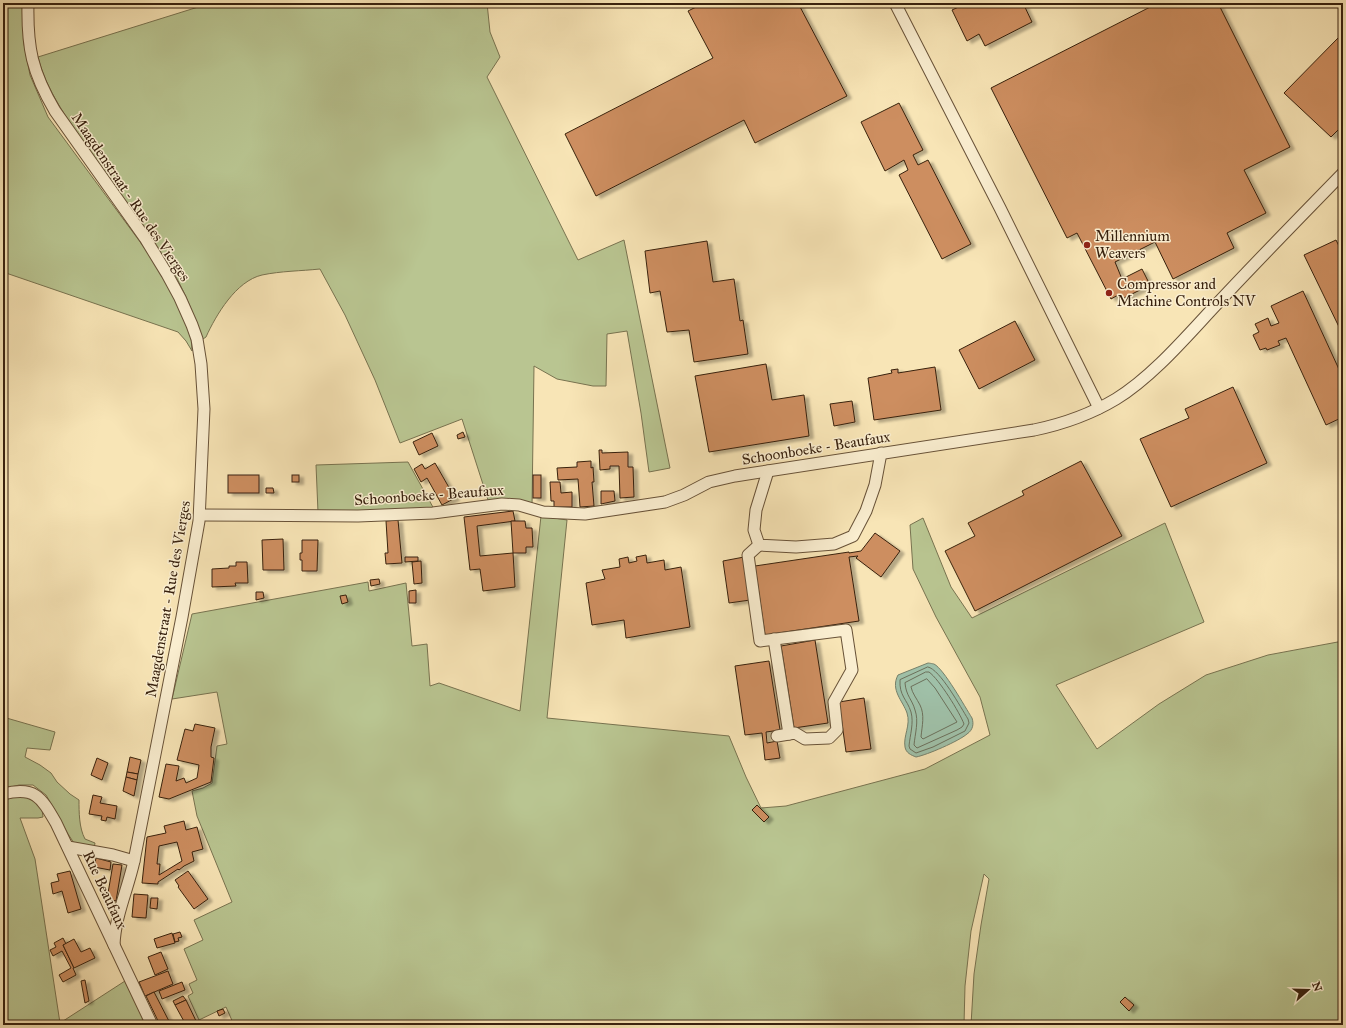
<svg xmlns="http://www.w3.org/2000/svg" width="1346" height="1028" font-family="'IM FELL Great Primer',serif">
<defs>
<filter id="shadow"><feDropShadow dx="4.5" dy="2.5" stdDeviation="1" flood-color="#0004"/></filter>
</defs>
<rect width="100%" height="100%" fill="#f8e5b6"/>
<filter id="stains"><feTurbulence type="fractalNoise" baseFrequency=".005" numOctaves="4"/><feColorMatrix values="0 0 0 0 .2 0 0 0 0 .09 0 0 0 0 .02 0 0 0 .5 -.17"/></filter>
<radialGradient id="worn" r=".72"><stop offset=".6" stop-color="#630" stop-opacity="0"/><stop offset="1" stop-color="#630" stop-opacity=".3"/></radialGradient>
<g fill="#b9c591" stroke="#787350">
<path d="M3 3H24V44L30 75 48 117 163 273 185 317 191 336 192 351 186 341 178 332 3 272Z"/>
<path d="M211 3H487L490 32 500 57 487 77 578 260 624 240 670 468 649 472 641 413 627 331 607 334 606 386H593L557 379 534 366 532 506 489 503 462 419 400 443 375 380 345 315 320 269C301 271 281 271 262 275 236 281 216 315 206 337L203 339 201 337C194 315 186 295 175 275L65 115C53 96 43 78 38 57Z"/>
<path d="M408 462 434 509 318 512 316 465Z"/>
<path d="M541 516 567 520 547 718 729 736 746 777 761 808 786 806 925 769 990 735 980 697 936 617 913 569 910 525 923 518 951 587 972 618 1165 523 1204 622 1056 685 1097 749 1159 704 1206 675 1268 655 1343 641V1025H971L974 974 981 925 989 879 984 874 971 931 965 986 964 1025H234L226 1007 199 1020 188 996 193 993 189 984 197 980 184 949 203 940 194 920 232 902 197 816 192 791 203 788 212 783 217 746 227 744 217 692 172 699 192 614 368 582 369 591 406 583 412 646 427 644 430 686 439 683 520 711Z"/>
<path d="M3 717 55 732 50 750 27 748 25 757 40 765 51 773 57 782 70 794 79 800C79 812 79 828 85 839L95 843 94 849 74 843 68 834 56 812 46 795 33 785H19L3 789Z"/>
<path d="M15 797H26L38 804 42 809 43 817 38 818H20L35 859 60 1023 125 981 147 1025H3V800Z"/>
</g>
<path fill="#9fc0a8" stroke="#76806a" d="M928 663C929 663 934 664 934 664 944 669 965 707 972 718 974 724 973 730 967 734 959 741 927 755 916 757 911 755 906 753 905 747 903 736 911 725 907 713 903 701 890 690 898 675Z"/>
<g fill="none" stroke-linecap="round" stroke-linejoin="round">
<g stroke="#6c705b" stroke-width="1">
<path d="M928 667C940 669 961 708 968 719L969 723 965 731 933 747 916 753 910 749 909 746C910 735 914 723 911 712 907 699 899 696 900 680Z"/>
<path d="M926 672H929C939 679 960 713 964 724L962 727 957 730 917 748 914 745C915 734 919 721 915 710 912 699 906 696 905 683Z"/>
<path d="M927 679 935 688 957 722 923 739 921 737C922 726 925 715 920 705 917 699 912 693 911 687Z"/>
</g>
</g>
<g fill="#cd8e60" stroke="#38210e" fill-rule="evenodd" filter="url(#shadow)">
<path d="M704 3H798L847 96 755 143 744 120 596 196 565 134 713 58 688 11Z"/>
<path d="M965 3H1023L1032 22 985 46 979 34 967 41 952 10 965 4Z"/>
<path d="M1158 3H1218L1290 147 1244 170 1266 213 1227 233 1234 248 1173 279 1155 242 1115 262 1122 279 1142 269 1150 285 1120 300 1118 295 1111 299 1077 233 1067 238 991 88Z"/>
<path d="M1339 37 1343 40V125L1331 137 1284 93Z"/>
<path d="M899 103 923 150 913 155 918 165 928 160 971 244 942 259 899 175 908 170 904 160 885 171 861 122Z"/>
<path d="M1336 240 1343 254V330L1341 331 1304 255Z"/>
<path d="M707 241 713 282 734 279 740 321 743 320 748 354 694 362 689 330 667 332 660 291 650 293 645 251Z"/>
<path d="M1303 291 1343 378V417L1326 425 1286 338 1278 341 1280 345 1267 350 1266 348 1260 350 1253 335 1259 332 1255 324 1268 318 1271 326 1279 323 1271 306Z"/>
<path d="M1015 321 1035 360 979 389 959 350Z"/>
<path d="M766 364 772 400 804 395 809 436 709 452 695 376Z"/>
<path d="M935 367 941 410 874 420 868 378 892 373 891 370 898 369V373Z"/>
<path d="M1233 387 1267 463 1171 507 1140 439 1189 418 1185 409Z"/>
<path d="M852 401 855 422 834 426 830 404Z"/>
<path d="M463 432 465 437 458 439 457 435Z"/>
<path d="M432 433 438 446 419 455 413 442Z"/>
<path d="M599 450H602V453L628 452V467H633L634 497 620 498 619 466H610V469L600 470Z"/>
<path d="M591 461V468L593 467 594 482H592L594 506 580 507 578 479 558 480 557 468 577 467V462Z"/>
<path d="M1081 461 1122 536 975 611 945 551 975 536 968 523 1024 495 1022 491Z"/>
<path d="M435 463 455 498 442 505 427 478 421 482 414 469 422 464 425 469Z"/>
<rect x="228" y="475" width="31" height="18"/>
<rect x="292" y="475" width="7" height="7"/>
<rect x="533" y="475" width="8" height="23"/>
<path d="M550 482H560L561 493 572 492V507H554V501H551Z"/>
<path d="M266 488H273L274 493H266Z"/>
<path d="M601 491H614L615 501 601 504Z"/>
<path d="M513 511 515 521 477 526 480 556 513 553 515 587 483 591 480 569 470 570 464 517Z"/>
<path d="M398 520 402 563 386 564 385 553H388L386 521Z"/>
<path d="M511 521H525L526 528H532L533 547H526V553H513Z"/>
<path d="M875 533 900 551 881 577 856 558 858 556 849 557 859 621 765 635 755 566 849 552V553L861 551Z"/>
<path d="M283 539 284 570H263L262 540Z"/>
<path d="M302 540H318L317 571H302V560H300V553H302Z"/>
<path d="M646 555 647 563 664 560 665 570 681 567 690 627 626 638 624 620 592 625 586 583 605 579 602 570 620 567 619 559 628 557 629 563 637 561 636 557Z"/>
<path d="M405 557H418V561L405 562Z"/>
<path d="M744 557 750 600 729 603 723 561Z"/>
<path d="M421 561 422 583 414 584 412 562Z"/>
<path d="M236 562H247L248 583H235L236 586 212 587V569L229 568V566H236Z"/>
<path d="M379 579 380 584 371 586 370 580Z"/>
<path d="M416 590V603H409V591Z"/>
<path d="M256 592H263L264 598 256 600Z"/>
<path d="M346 595 348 602 342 604 340 596Z"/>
<path d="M815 640 828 723 794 728 781 646Z"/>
<path d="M769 661 780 730 766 732 767 743 777 741 780 758 765 760 762 733 745 735 735 666Z"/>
<path d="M864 698 871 749 846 752 839 702Z"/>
<path d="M195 724 215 728 211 747V757L214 758 211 782 169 799 159 797 166 764 179 766 176 781 184 778 186 783 197 778 199 765 177 760 185 729 193 731Z"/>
<path d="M130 757 141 760 138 774 127 772Z"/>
<path d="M97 758 108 763 102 780 91 775Z"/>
<path d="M127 772 138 774 137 780 126 777Z"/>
<path d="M126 777 137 780 134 796 123 791Z"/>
<path d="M93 795 102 797 100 803 117 806 115 819 107 817 106 821 101 820 102 816 89 814Z"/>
<path d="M757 805 769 817 764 822 752 810Z"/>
<path d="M184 821 186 830 197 827 203 849 192 852 194 861 184 866 179 870 178 869 158 882V884L142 883 147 837 166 833 164 826ZM177 842 182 861 159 875 160 864H157L159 846Z"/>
<path d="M96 858 111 862 110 870 94 867Z"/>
<path d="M113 864 122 865 116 901 107 899Z"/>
<path d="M70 871 81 909 68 913 62 891 53 894 51 883 59 881 57 874Z"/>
<path d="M188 871 208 899 194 909 178 887 179 886 175 880Z"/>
<path d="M134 894 148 895 146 918 132 917Z"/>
<path d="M151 898H158L157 909 150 908Z"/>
<path d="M180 932 182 937 178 938 179 941 175 942 173 934Z"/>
<path d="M172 933 175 943 157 948 154 939Z"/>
<path d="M63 938 66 944 63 945 74 968H73L76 975 63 982 59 975 71 968 62 951 53 956 50 950 56 947 54 943Z"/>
<path d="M74 939 81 952 90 948 95 958 74 968 63 945Z"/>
<path d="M161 952 168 969 155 975 148 957Z"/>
<path d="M168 971 173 984 145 996 139 982Z"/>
<path d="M85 980 89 1001 85 1003 81 981Z"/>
<path d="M182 982 185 990 162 999 159 991Z"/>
<path d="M154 992 171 1025H160L146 996Z"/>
<path d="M183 996 186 1000 175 1005 173 1001Z"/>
<path d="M1125 997 1134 1005 1129 1011 1120 1002Z"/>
<path d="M186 1000 198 1025H186L175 1005Z"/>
<path d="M223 1009 225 1013 219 1016 217 1011Z"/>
</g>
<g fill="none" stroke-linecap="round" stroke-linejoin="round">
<defs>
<g id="minor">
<path d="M28 3C27 48 32 72 55 111L145 238 167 274 180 298 192 325 197 339 201 364 204 409 199 521 182 617 134 861C128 889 115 916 114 945"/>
<path d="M895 3 1000 208 1099 408"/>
<path d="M768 471 756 510 754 530 759 545 796 547 834 544 853 536 866 511 875 485 881 453"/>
<path d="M200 515 358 516 433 513 502 504 519 505 543 512 585 514 665 502 684 495 709 482 735 476 1034 430C1063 424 1091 414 1116 399 1152 377 1186 337 1215 306 1257 261 1300 217 1343 173"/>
<path d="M759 545 748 555 760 641 846 630 852 670 834 702 837 730 829 738 805 739 795 733 777 736"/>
<path d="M774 639 789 734"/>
<path d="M3 794C35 786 41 797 56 823L152 1025"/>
<path d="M68 847 113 855 134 861"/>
</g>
</defs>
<use href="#minor" stroke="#685238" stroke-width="13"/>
<use href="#minor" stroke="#faeed0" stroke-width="11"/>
</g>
<g fill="#8f2418" stroke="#faeed0" stroke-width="1.5">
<circle cx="1087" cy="245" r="4"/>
<circle cx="1109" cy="293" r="4"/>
</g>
<g text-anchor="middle" stroke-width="3" stroke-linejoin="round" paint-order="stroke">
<g font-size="15" fill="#38210e" stroke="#faeed0">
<text transform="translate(131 197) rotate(56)" y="5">Maagdenstraat - Rue des Vierges</text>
<text transform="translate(816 448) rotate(-9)" y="5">Schoonboeke - Beaufaux</text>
<text transform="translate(429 495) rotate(-4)" y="5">Schoonboeke - Beaufaux</text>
<text transform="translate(168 599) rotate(-80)" y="5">Maagdenstraat - Rue des Vierges</text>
<text transform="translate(105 890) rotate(65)" y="5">Rue Beaufaux</text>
</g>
<g font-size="15" fill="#38210e" stroke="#faeed0" text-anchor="start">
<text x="1095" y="241">Millennium<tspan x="1095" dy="17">Weavers</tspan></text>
<text x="1117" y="289">Compressor and<tspan x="1117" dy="17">Machine Controls NV</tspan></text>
</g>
</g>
<rect width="1346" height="1028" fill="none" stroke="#f8e5b6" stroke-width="16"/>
<rect x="4" y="4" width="1338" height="1020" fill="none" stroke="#38210e" stroke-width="2"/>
<rect x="8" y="8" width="1330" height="1012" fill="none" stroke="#38210e"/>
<g transform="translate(1308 990) rotate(70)" stroke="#faeed0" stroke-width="3" paint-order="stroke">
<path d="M0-3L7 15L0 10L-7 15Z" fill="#38210e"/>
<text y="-6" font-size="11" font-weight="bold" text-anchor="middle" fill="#38210e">N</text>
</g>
<rect width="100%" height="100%" filter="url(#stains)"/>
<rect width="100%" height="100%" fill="url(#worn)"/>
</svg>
